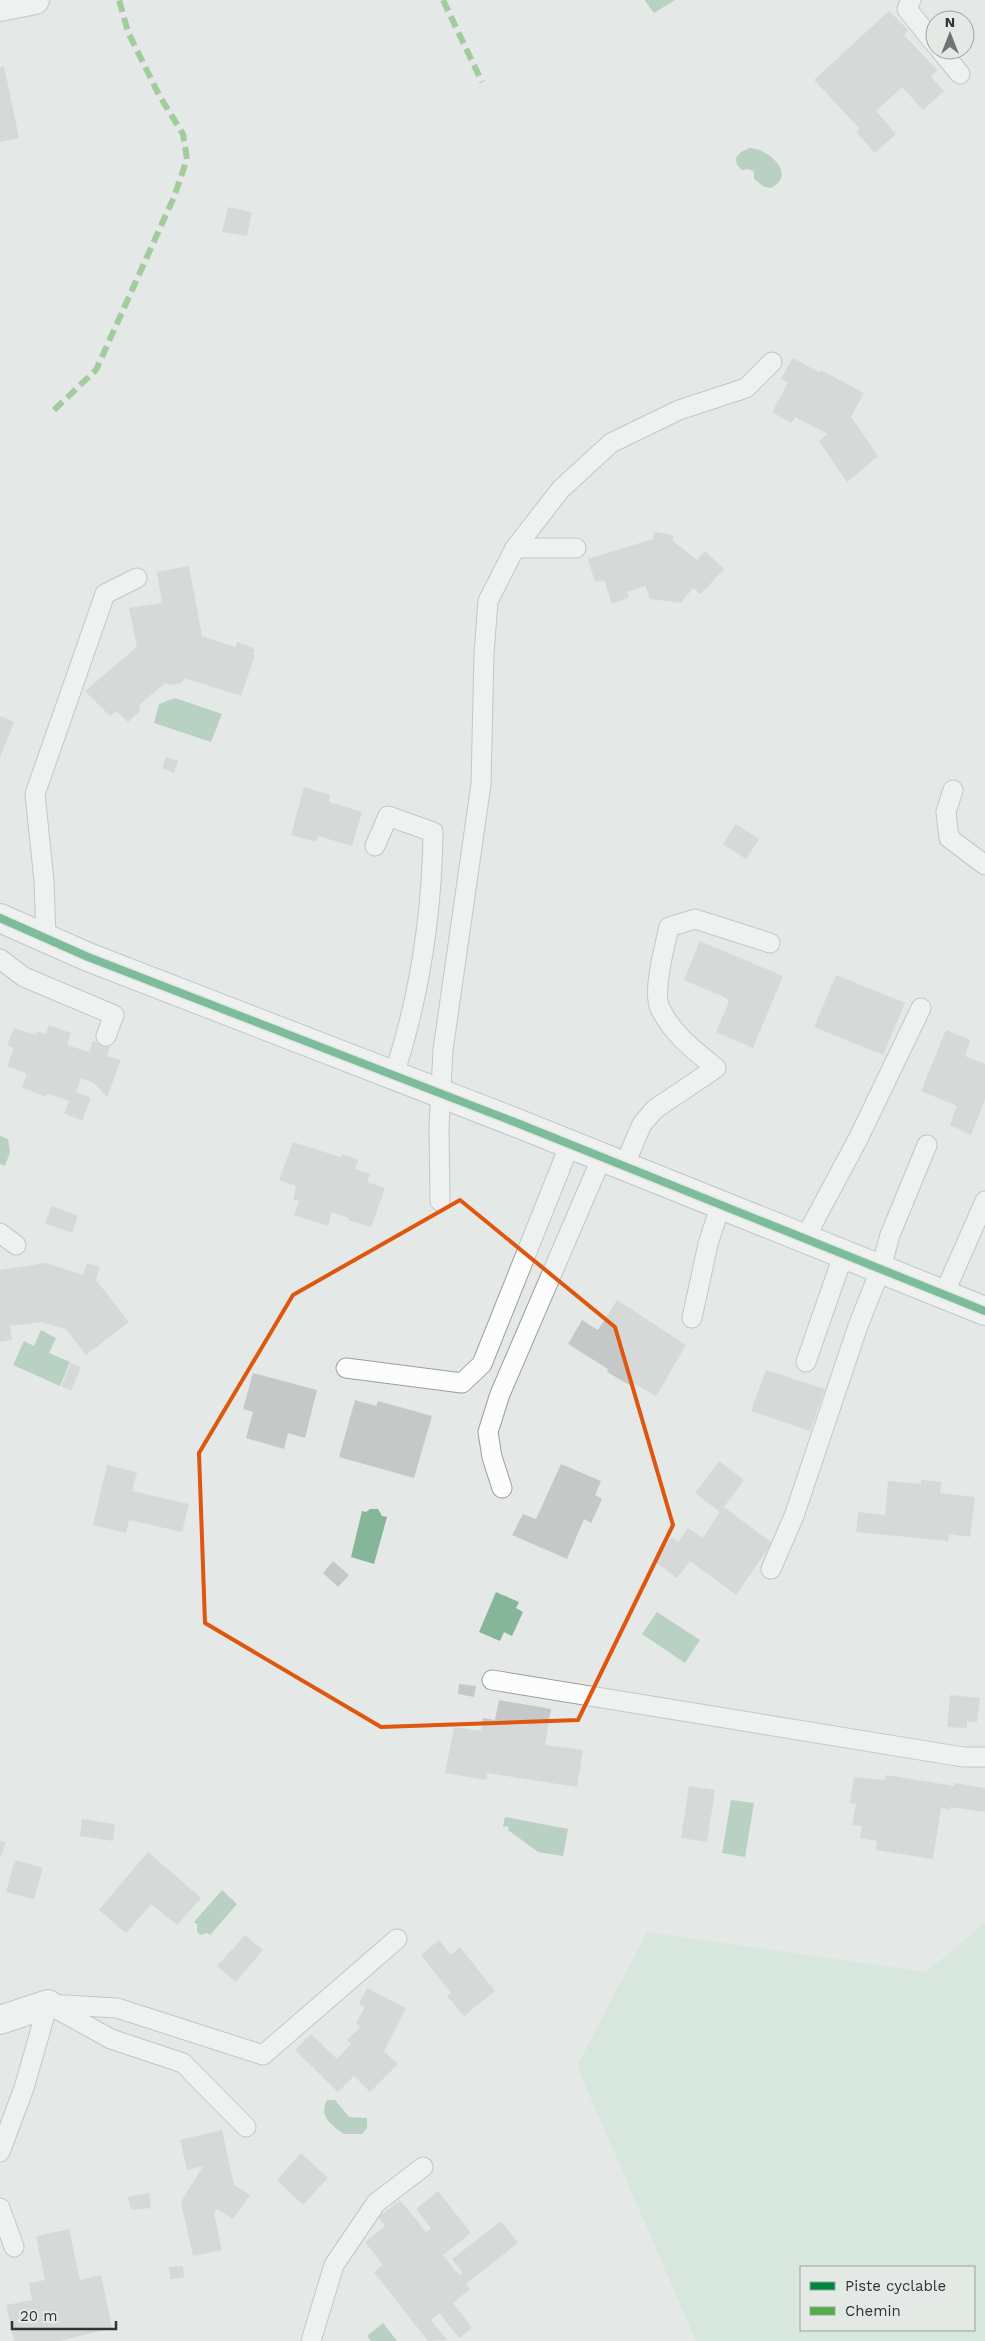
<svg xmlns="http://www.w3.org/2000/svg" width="985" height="2341" font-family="'Work Sans',sans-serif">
<rect width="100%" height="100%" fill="#e4e8e6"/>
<path fill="#cbe7d6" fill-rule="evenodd" d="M985 1923V2341H696L577 2066 647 1932 926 1972ZM801 2267H974V2330H801Z"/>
<g fill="#86b69a">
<path d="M675 0 654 13 645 1V0Z"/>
<path d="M750 148C770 149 797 175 771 188L764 187 754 179V172L749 169 742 170 737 165 736 158 741 152Z"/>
<path d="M175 698 222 714 211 742 154 723 159 704Z"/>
<path d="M0 1136 8 1139 10 1152 5 1166 0 1164Z"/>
<path d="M41 1330 56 1338 49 1353 70 1362 60 1386 13 1365 24 1341 34 1346Z"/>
<path d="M370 1509H378L382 1516 387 1517 374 1564 351 1557 362 1511 366 1512Z"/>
<path d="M496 1592 519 1602 516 1608 523 1612 512 1636 504 1632 500 1641 479 1632Z"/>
<path d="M657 1612 700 1640 685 1663 642 1634Z"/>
<path d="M731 1800 754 1803 745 1857 722 1853Z"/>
<path d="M505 1817 568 1829 563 1856 538 1852 508 1830 509 1827 503 1826Z"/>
<path d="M222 1890 237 1904 210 1935 207 1933 200 1935 197 1932V1924L194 1922Z"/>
<path d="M327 2100H335L349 2117 367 2118V2128L362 2134H344C332 2125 318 2117 327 2100Z"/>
<path d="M383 2323 397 2341H371L367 2336Z"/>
</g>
<g fill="#c5c8c7">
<path d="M889 11 908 30 904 35 937 70 931 77 944 91 923 110 902 87 876 111 896 134 875 153 856 132 860 129 814 80Z"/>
<path d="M4 66 19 138 0 142V67Z"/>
<path d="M228 207 252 212 247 236 222 232Z"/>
<path d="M793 358 820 373 821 370 864 393 851 417 878 456 847 482 819 441 828 434 795 417 791 423 772 412 788 383 781 379Z"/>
<path d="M654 532 673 535V541L697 560 705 551 724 569 701 594 693 588 681 603 650 599 645 586 627 592 629 597 612 604 604 580 595 582 588 559 653 539Z"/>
<path d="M189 566 202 636 235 647 238 642 255 649 253 654 255 655 241 696 184 678 181 683 170 685 165 683 139 705 140 711 128 722 116 711 110 716 85 691 137 647 129 608 162 603 157 572Z"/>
<path d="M0 716 14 722 0 757Z"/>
<path d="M166 757 178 761 174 773 162 768Z"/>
<path d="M304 787 330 795 329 802 362 812 352 846 318 836 316 842 291 835Z"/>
<path d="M736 824 759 839 746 859 723 844Z"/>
<path d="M700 941 783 976 753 1048 716 1032 729 1002 726 998 684 980Z"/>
<path d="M836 975 905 1003 883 1055 814 1027Z"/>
<path d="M49 1025 71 1033 67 1045 89 1052 93 1041 110 1047 107 1056 121 1060 107 1097 94 1083 81 1078 76 1092 91 1098 82 1121 64 1113 69 1101 48 1093 46 1097 22 1087 27 1074 7 1066 14 1048 7 1045 14 1028 36 1035 37 1032 46 1034Z"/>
<path d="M946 1030 970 1040 965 1056 985 1064V1100L971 1135 950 1125 957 1106 921 1091Z"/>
<path d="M293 1142 340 1157 342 1154 358 1160 355 1169 370 1174 367 1182 385 1188 371 1227 348 1220 349 1218 332 1212 328 1226 294 1215 299 1201 293 1200 296 1186 279 1180Z"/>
<path d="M52 1206 78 1216 72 1233 45 1223Z"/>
<path d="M46 1263 83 1275 87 1263 100 1267 96 1280 129 1322 86 1355 66 1329 41 1322 10 1326 12 1340 0 1342V1270Z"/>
<path d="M617 1300 686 1345 656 1396 635 1384 633 1387 607 1372 608 1369 568 1344 582 1320 598 1330Z"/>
<path d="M71 1363 81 1367 71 1391 61 1386Z"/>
<path d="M766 1370 825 1389 810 1431 751 1411Z"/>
<path d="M253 1373 317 1390 305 1438 288 1433 284 1449 246 1438 253 1412 243 1409Z"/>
<path d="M355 1400 376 1406 378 1401 432 1416 414 1478 339 1457Z"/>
<path d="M719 1461 744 1480 724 1507 772 1543 736 1595 690 1561 677 1578 654 1561 672 1537 678 1542 688 1528 703 1538 720 1512 695 1493Z"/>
<path d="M561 1464 601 1481 595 1495 602 1499 591 1523 584 1519 567 1559 512 1535 523 1514 536 1519Z"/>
<path d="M107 1465 137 1472 132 1491 189 1504 182 1532 129 1520 126 1533 93 1525Z"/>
<path d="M921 1480 942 1482 940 1493 975 1497 970 1537 949 1534 948 1541 856 1532 858 1512 885 1515 888 1481 921 1484Z"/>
<path d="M333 1561 349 1575 338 1587 323 1573Z"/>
<path d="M459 1684 476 1686 474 1697 458 1694Z"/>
<path d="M950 1695 980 1698 977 1722 967 1721V1728L947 1727Z"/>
<path d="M499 1700 551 1709 545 1745 583 1750 577 1787 487 1773 486 1780 445 1773 454 1727 481 1731 483 1718 495 1720Z"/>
<path d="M886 1775 954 1786V1783L985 1788V1812L950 1807V1810L941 1808 933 1859 876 1850 877 1841 860 1838 862 1826 852 1825 856 1804 850 1803 854 1777 885 1780Z"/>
<path d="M689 1786 715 1790 707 1842 681 1838Z"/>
<path d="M82 1819 115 1824 113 1841 80 1836Z"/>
<path d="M0 1841 6 1842 0 1859Z"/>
<path d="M148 1852 201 1898 177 1925 151 1904 126 1933 99 1910Z"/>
<path d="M15 1860 43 1868 34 1899 6 1892Z"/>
<path d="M245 1935 263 1950 236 1982 217 1966Z"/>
<path d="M439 1940 451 1955 460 1947 495 1991 464 2016 447 1996 451 1993 421 1955Z"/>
<path d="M367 1988 406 2008 384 2051 398 2064 370 2092 354 2076 338 2092 295 2050 311 2034 337 2059 351 2044 347 2040 360 2027 356 2023 365 2007 359 2004Z"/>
<path d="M222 2130 234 2185 250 2195 233 2219 217 2209 214 2213 222 2250 193 2256 181 2202 203 2166 187 2170 180 2140Z"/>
<path d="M301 2153 328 2178 303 2205 277 2180Z"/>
<path d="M438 2191 471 2233 443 2255 459 2275 463 2273 452 2259 501 2221 518 2243 466 2284 470 2289 453 2303 472 2328 459 2338 439 2313 431 2320 447 2340 428 2341 374 2272 383 2265 365 2242 385 2226 378 2217 400 2200 426 2232 431 2228 416 2209Z"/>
<path d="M149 2193 151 2208 132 2210 127 2197Z"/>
<path d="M69 2229 80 2280 101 2275 112 2328 60 2341H14L6 2305 32 2300 29 2283 45 2280 36 2236Z"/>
<path d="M183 2266 184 2278 170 2279 169 2267Z"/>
</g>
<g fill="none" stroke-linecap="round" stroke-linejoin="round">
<defs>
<g id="lane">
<path d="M911 0 907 9 935 44"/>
<path d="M940 50 960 74"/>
<path d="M515 548H576"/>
<path d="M953 790 946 812 949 838 985 865"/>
<path d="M375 846 388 816 433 832C432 917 420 995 394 1075"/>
<path d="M46 938 44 881 35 794 105 594 137 578"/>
<path d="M0 959 24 977 114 1015 106 1036"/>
<path d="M624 1166 642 1124 655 1109 716 1068C695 1051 672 1034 660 1008 652 991 665 946 669 927L695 919 770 943"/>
<path d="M440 1201 439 1127 443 1050 481 784 484 654 488 601 515 548 561 489 611 443 679 410 746 388 772 362"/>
<path d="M0 1233 16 1245"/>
<path d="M805 1238 858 1139 921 1008"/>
<path d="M944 1294 985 1201"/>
<path d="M692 1318 708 1244 721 1204"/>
<path d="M806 1362 844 1253"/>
<path d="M346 1368 462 1383 482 1364 570 1144"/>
<path d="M502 1488 492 1457 488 1432 500 1394 602 1157"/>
<path d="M771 1569 794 1516 858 1326 881 1268 890 1235 927 1145"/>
<path d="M492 1680 963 1757H985"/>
<path d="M48 2004 117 2008 263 2055 397 1939"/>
<path d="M53 2007 111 2039 183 2063 246 2127"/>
<path d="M0 2152 24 2088 48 2004"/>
<path d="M0 2208 14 2247"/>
<path d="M311 2341 334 2265 376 2203 423 2167"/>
</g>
<g id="street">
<path d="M0 7 35 0"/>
<path d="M0 2020 48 2004"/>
</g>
<path id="secondary" d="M0 918 88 957 517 1123 985 1311"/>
</defs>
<use href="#lane" stroke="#9c9f9d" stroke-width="21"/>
<use href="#street" stroke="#9c9f9d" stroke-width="30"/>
<use href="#secondary" stroke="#9c9f9d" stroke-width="30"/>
<use href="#lane" stroke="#fbfcfb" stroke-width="19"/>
<use href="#street" stroke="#fbfcfb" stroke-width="28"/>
<use href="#secondary" stroke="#fbfcfb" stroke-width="28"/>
<g stroke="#54ac45" stroke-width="6" stroke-dasharray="12 6" stroke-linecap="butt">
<path d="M443 0 482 82"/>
<path d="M54 410 96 370 174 197 187 159 183 134 159 95 128 32 119 0"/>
</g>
<defs>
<path id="cycleway" d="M0 918 88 957 517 1123 985 1311"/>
</defs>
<use href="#cycleway" stroke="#e3e9e5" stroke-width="11"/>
<use href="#cycleway" stroke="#00873e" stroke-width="8"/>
</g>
<path d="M0 0H985V2341H0ZM460 1200 615 1327 673 1525 578 1720 381 1727 205 1623 199 1453 293 1295Z" fill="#e4e8e6" fill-opacity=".55" fill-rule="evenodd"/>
<path fill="none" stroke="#df570e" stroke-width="4" stroke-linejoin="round" d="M460 1200 615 1327 673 1525 578 1720 381 1727 205 1623 199 1453 293 1295Z"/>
<rect x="800" y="2266" width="175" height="65" fill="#e3e9e5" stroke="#9da19e"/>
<rect x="810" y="2282" width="25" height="8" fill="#00873e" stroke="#9da19e"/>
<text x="845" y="2291" font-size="15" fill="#333534">Piste cyclable</text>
<rect x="810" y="2307" width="25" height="8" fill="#54ac45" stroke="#9da19e"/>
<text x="845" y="2316" font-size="15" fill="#333534">Chemin</text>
<g transform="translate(950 35)"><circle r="24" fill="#e3e9e5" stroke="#9da19e"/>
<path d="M0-4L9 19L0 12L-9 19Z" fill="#717472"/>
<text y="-8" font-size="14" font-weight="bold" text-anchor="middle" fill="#333534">N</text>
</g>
<path d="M12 2321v8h104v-8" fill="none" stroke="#333534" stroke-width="2.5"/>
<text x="20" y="2321" font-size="15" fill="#333534" stroke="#e3e9e5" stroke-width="4" paint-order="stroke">20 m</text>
</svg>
